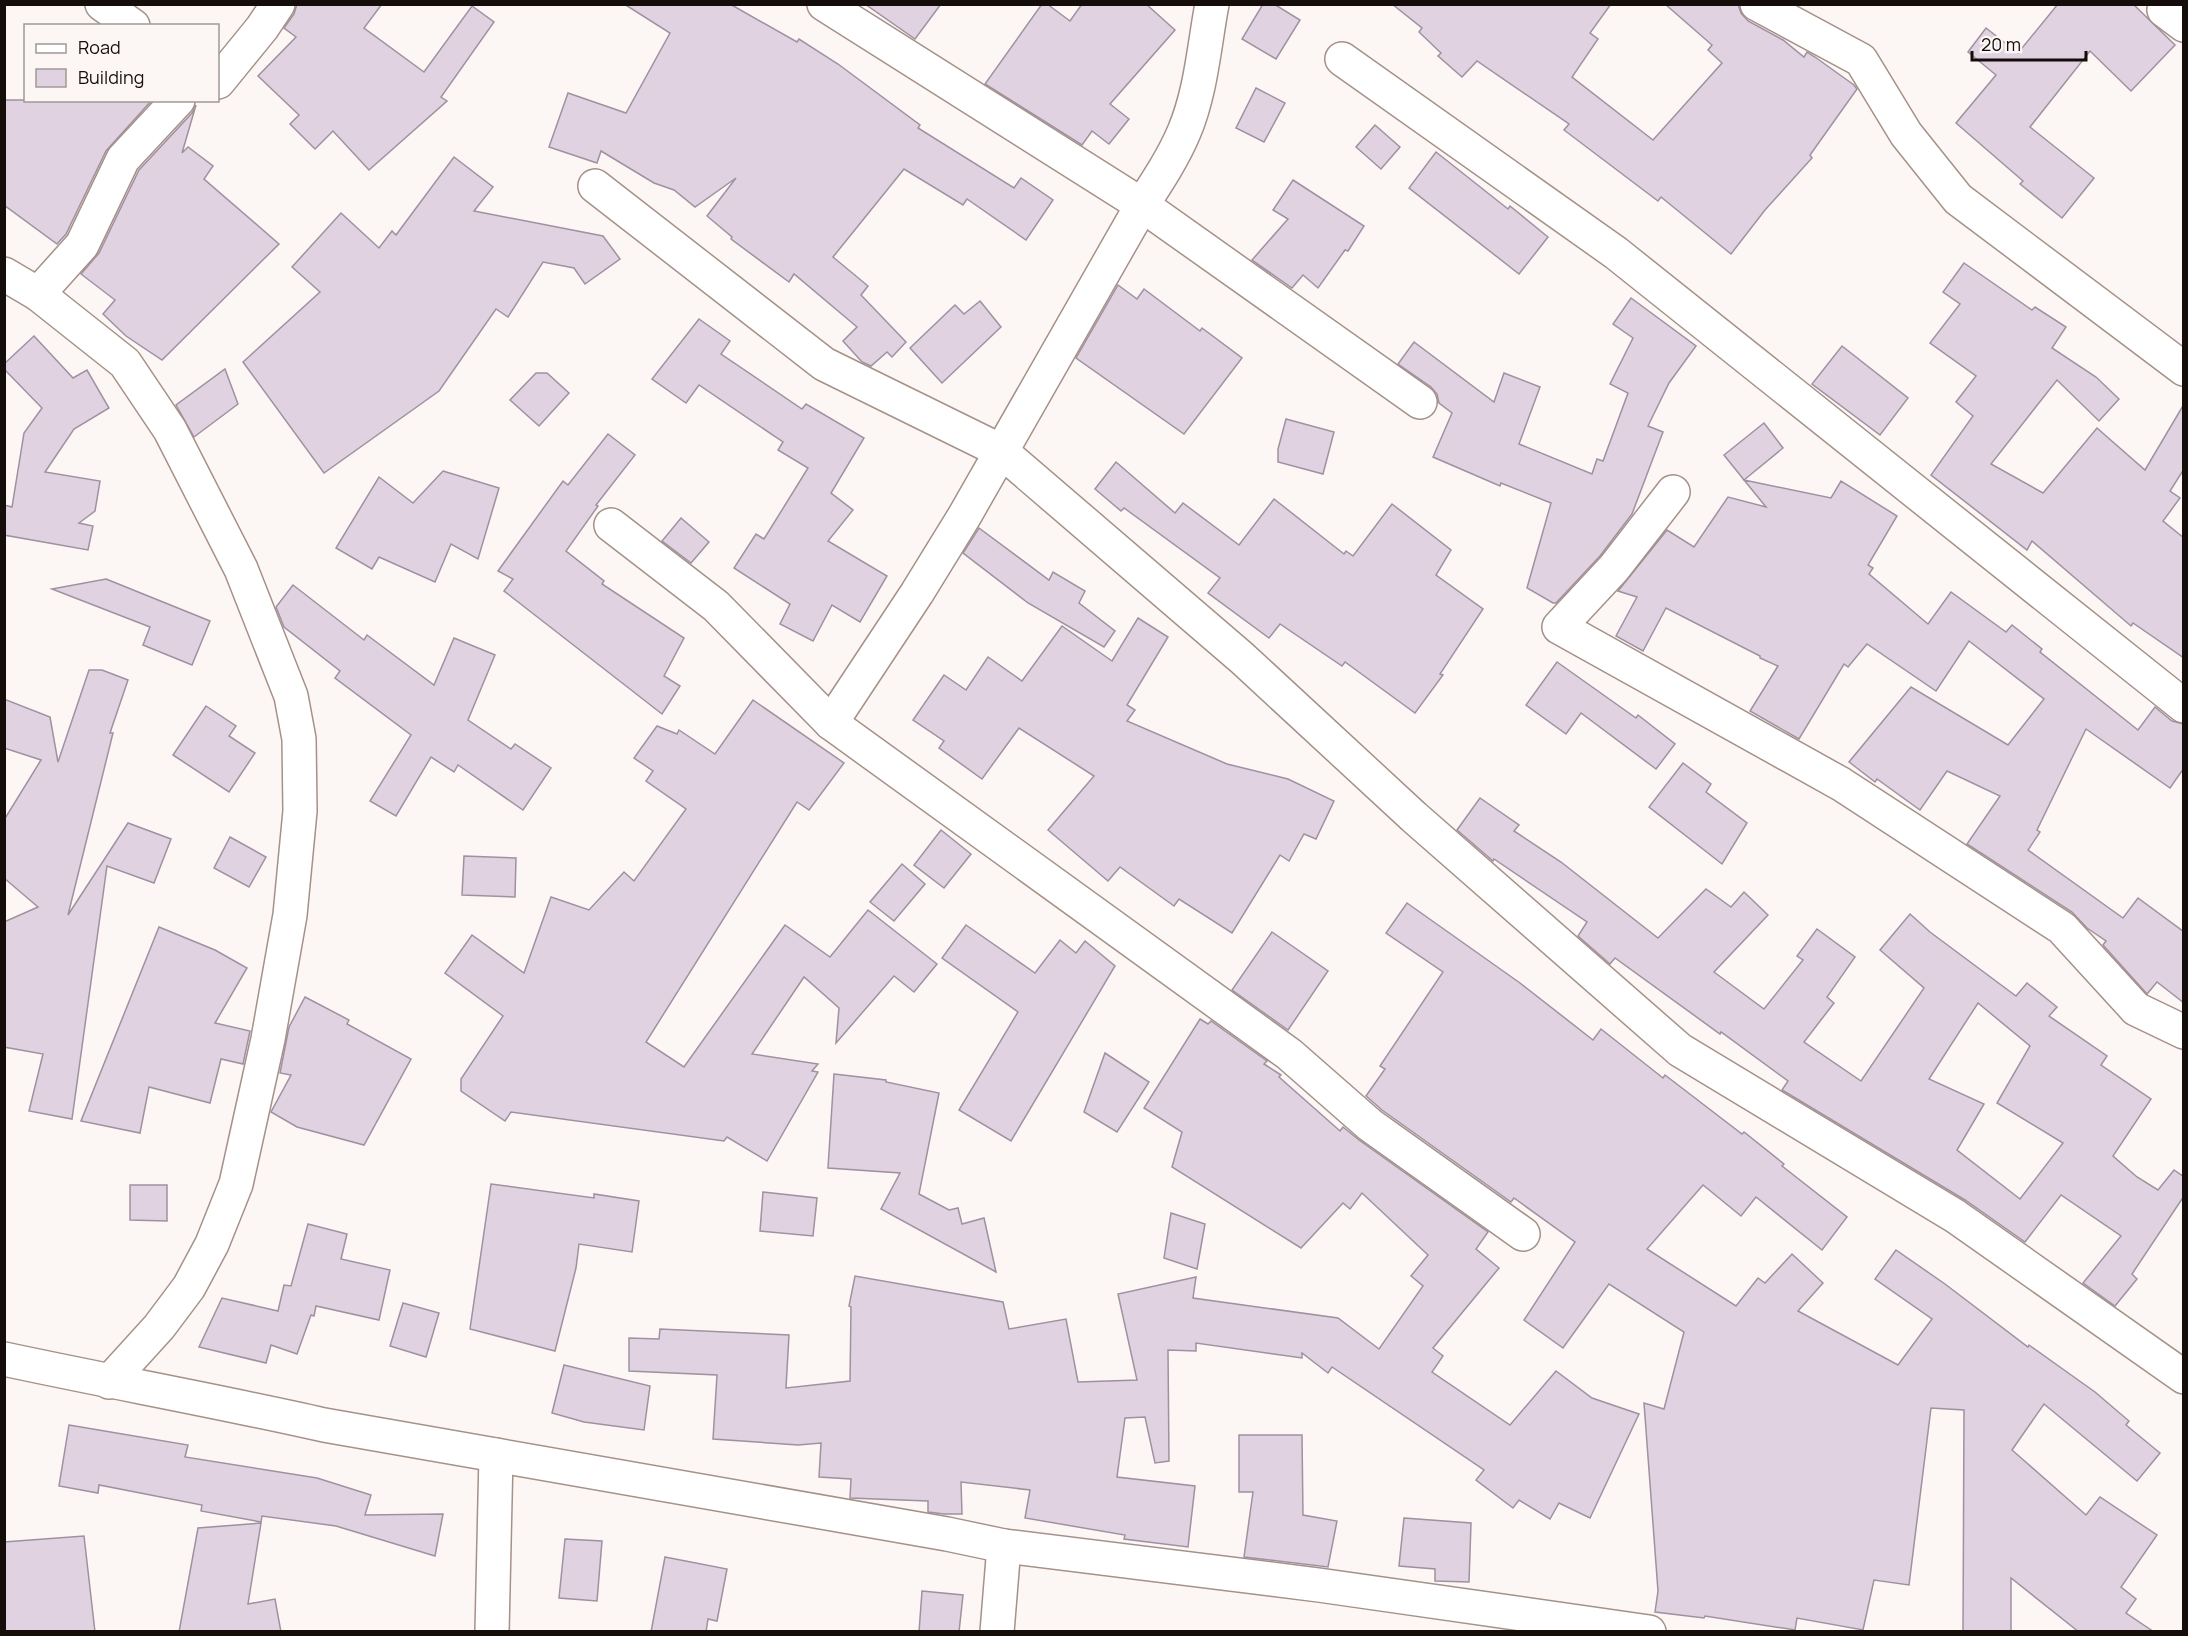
<svg xmlns="http://www.w3.org/2000/svg" width="2188" height="1636" font-family="Manrope,sans-serif">
<rect width="100%" height="100%" fill="#fcf7f5"/>
<g fill="#e1d2e2" stroke="#9f91a0" stroke-width="1.5" fill-rule="evenodd">
<path d="M297 4H382L364 28 424 72 472 6 494 22 441 97 447 101 369 170 333 131 315 149 290 124 299 115 258 76 296 37 284 28 294 14Z"/>
<path d="M624 4H730L797 42 799 39 838 64 920 125 918 128 1014 188 1021 178 1053 200 1026 240 967 199 963 205 904 169 833 257 868 286 861 295 906 342 892 357 887 352 871 366 862 362 843 341 857 327 794 274 789 282 731 239 732 237 707 216 736 178 695 207 674 190 654 183 601 151 597 163 549 147 568 93 626 113 670 33Z"/>
<path d="M865 4H941L915 39Z"/>
<path d="M1042 4H1047L1070 21 1082 4H1146L1175 30 1110 104 1129 119 1109 144 1092 131 1082 145 985 84Z"/>
<path d="M1263 4H1274L1300 20 1276 59 1242 39Z"/>
<path d="M1392 4H1611L1590 33 1598 39 1572 77 1653 140 1722 63 1708 50 1712 45 1665 4H1738L1741 13 1748 21 1783 40 1804 57 1807 52 1815 57 1854 85 1857 89 1810 155 1812 158 1765 210 1731 254 1661 197 1658 201 1564 130 1569 124 1477 61 1462 77 1438 56 1441 53 1419 32 1422 28Z"/>
<path d="M2058 4H2133L2175 45 2131 91 2090 51 2030 127 2094 178 2062 218 2020 184 2023 181 1956 123 1996 75 1968 52 1986 28 2018 53Z"/>
<path d="M1256 88 1285 103 1264 142 1236 128Z"/>
<path d="M4 100H152L106 151 66 234 57 244 4 205Z"/>
<path d="M196 105 182 153 188 147 213 166 204 179 279 244 162 360 126 336 103 314 115 300 81 274 99 253 139 170 192 113Z"/>
<path d="M1375 125 1400 147 1381 169 1356 147Z"/>
<path d="M1436 152 1508 209 1510 206 1548 237 1519 274 1409 188Z"/>
<path d="M454 157 493 187 474 211 603 236 620 259 585 284 574 268 543 262 508 317 496 309 439 391 324 473 243 362 320 292 292 267 341 213 379 248 392 231 396 235Z"/>
<path d="M1293 180 1364 226 1348 251 1345 250 1318 288 1303 275 1292 288 1252 260 1288 219 1273 210Z"/>
<path d="M1964 263 2032 310 2035 307 2066 327 2052 348 2096 377 2119 399 2099 421 2057 380 1991 464 2043 493 2097 428 2145 470 2184 404V469L2170 491 2180 498 2163 521 2184 538V658L2133 623 2131 626 2032 541 2027 550 1931 475 1973 416 1956 402 1976 376 1930 343 1960 304 1943 292Z"/>
<path d="M1118 285 1137 299 1144 289 1200 331 1202 328 1242 358 1184 434 1076 358Z"/>
<path d="M1631 298 1696 346 1669 383 1648 426 1663 432 1632 514 1600 556 1556 603H1553L1527 588 1551 503 1501 483 1500 486 1433 457 1452 413 1439 403 1437 394 1431 387 1398 364 1414 342 1494 402 1504 373 1540 387 1519 444 1592 474 1597 459 1603 461 1628 393 1610 384 1633 338 1613 324Z"/>
<path d="M980 301 1001 327 942 383 910 348 955 305 964 314Z"/>
<path d="M699 319 730 341 721 354 802 409 806 404 864 438 831 493 853 510 828 541 887 576 860 622 832 605 813 641 780 624 790 604 734 568 756 534 764 539 808 468 778 450 783 442 699 385 686 403 652 379Z"/>
<path d="M34 336 73 378 87 370 109 408 74 429 45 472 100 481 95 511 79 523 93 526 88 550 4 535V505L12 507 24 433 42 408 4 369V364Z"/>
<path d="M1842 346 1908 398 1880 435 1812 384Z"/>
<path d="M225 369 238 404 194 437 176 405Z"/>
<path d="M536 373H547L569 393 539 426 510 400Z"/>
<path d="M1286 419 1334 432 1323 474 1278 462V449Z"/>
<path d="M1764 423 1783 448 1744 480 1724 455Z"/>
<path d="M608 434 635 455 596 505 598 506 566 551 604 581 602 584 684 638 664 676 680 686 662 714 504 591 513 579 498 571 563 481 568 485Z"/>
<path d="M1116 462 1175 513 1183 503 1239 545 1274 499 1344 554 1346 551 1353 556 1392 504 1451 550 1436 575 1483 609 1440 674 1443 675 1415 713 1345 662 1342 666 1280 624 1269 638 1208 593 1220 578 1124 508 1121 511 1095 489Z"/>
<path d="M443 471 499 488 478 559 451 544 435 582 379 557 372 569 336 548 379 477 413 503Z"/>
<path d="M1744 480 1831 498 1841 481 1897 516 1868 565 1873 568 1869 574 1928 624 1951 592 2006 632 2012 625 2042 649 2040 652 2138 730 2155 707 2172 721 2184 724V768L2170 788 2086 729 2037 830 2040 832 2028 850 2123 918 2138 898 2184 932V1003L2157 982 2147 994 2103 945 2106 941 2087 928 2072 912 1967 844 2000 796 1947 771 1920 810 1877 779 1875 782 1849 762 1911 687 2008 745 2044 699 1969 641 1936 691 1867 644 1848 667 1844 664 1799 739 1750 711 1778 666 1760 658V656L1666 608 1643 651 1616 636 1637 597 1618 591 1667 530 1694 547 1728 497 1766 507Z"/>
<path d="M681 518 709 542 691 563 662 541Z"/>
<path d="M979 528 1049 580 1053 572 1085 591 1079 603 1115 631 1104 647 1028 603 963 553Z"/>
<path d="M106 579 210 621 192 665 143 645 150 627 52 589Z"/>
<path d="M293 585 364 640 367 635 434 685 454 638 495 655 468 720 511 749 515 744 551 768 523 810 458 765 454 772 431 757 396 816 370 801 411 735 335 678 340 671 284 627 276 607Z"/>
<path d="M1138 618 1168 637 1127 705 1135 710 1127 721 1227 764 1288 779 1334 801 1316 839 1304 834 1289 861 1280 855 1232 933 1179 899 1174 906 1120 867 1108 881 1048 830 1094 776 1019 728 982 779 939 748 944 741 913 720 944 675 966 690 988 657 1022 681 1062 626 1112 661Z"/>
<path d="M1557 662 1636 718 1638 715 1675 744 1656 769 1581 713 1566 734 1526 705Z"/>
<path d="M89 670H102L128 680 110 733H113L68 915 128 823 171 839 154 883 107 866 72 1119 29 1111 43 1054 4 1047V922L38 907 4 878V820L41 760 4 748V699L50 717 58 762Z"/>
<path d="M753 700 844 763 809 810 797 802 646 1042 684 1067 785 925 830 957 868 910 937 964 914 992 894 976 836 1043 839 1008 804 977 752 1054 818 1064 812 1071 818 1072 767 1161 727 1137 724 1141 511 1112 505 1121 461 1091V1079L503 1016 445 973 472 935 524 973 551 897 589 910 624 872 634 881 686 809 646 781 653 771 634 758 657 726 677 734 679 730 715 754Z"/>
<path d="M206 706 236 726 229 736 255 753 229 792 173 755Z"/>
<path d="M1683 763 1711 784 1706 792 1747 823 1722 864 1649 807Z"/>
<path d="M1480 798 1519 825 1514 831 1561 862 1658 938 1706 889 1731 907 1744 892 1768 915 1714 972 1764 1009 1803 960 1797 956 1817 929 1855 957 1827 997 1834 1003 1804 1042 1861 1081 1924 988 1880 950 1910 914 1930 932 2016 996 2027 983 2057 1007 2049 1016 2107 1056 2101 1065 2151 1099 2113 1156 2137 1177 2158 1190 2174 1170 2184 1177V1196L2132 1274 2137 1279 2115 1306 2083 1283 2121 1236 2061 1195 2025 1242 1965 1200 1782 1090 1788 1081 1721 1032 1720 1034 1615 958 1610 964 1578 936 1587 922 1494 859 1493 861 1457 830ZM1978 1003 2030 1046 1997 1103 2063 1143 2020 1199 1957 1150 1984 1104 1929 1079Z"/>
<path d="M941 830 971 854 944 888 914 865Z"/>
<path d="M230 837 266 857 249 887 214 868Z"/>
<path d="M464 856 516 858 515 897 462 895Z"/>
<path d="M902 864 925 884 894 921 870 902Z"/>
<path d="M1407 903 1520 983 1593 1040 1601 1029 1663 1078 1665 1075 1742 1134 1744 1132 1784 1164 1782 1166 1847 1217 1822 1250 1756 1197 1741 1216 1703 1185 1647 1249 1736 1306 1758 1278 1765 1283 1792 1254 1823 1283 1798 1311 1898 1365 1932 1319 1875 1279 1896 1250 1945 1284 2028 1347 2029 1345 2095 1392 2129 1421 2126 1425 2160 1453 2137 1481 2044 1404 2012 1450 2086 1515 2100 1497 2157 1535 2121 1587 2136 1599 2126 1613 2154 1632H2079L2011 1578V1632H1963L1964 1410 1931 1408 1909 1585 1874 1580 1863 1630 1797 1618 1795 1630 1705 1616 1704 1618 1655 1612 1658 1591 1644 1403 1664 1409 1684 1332 1609 1284 1563 1348 1524 1320 1575 1242 1514 1198 1511 1202 1382 1110 1366 1096 1385 1069 1380 1066 1443 972 1386 933Z"/>
<path d="M966 925 1035 973 1060 940 1076 953 1085 941 1115 966 1011 1141 959 1110 1018 1012 942 958Z"/>
<path d="M159 927 215 950 247 968 215 1023 250 1031 243 1064 221 1059 210 1103 149 1087 140 1133 81 1121Z"/>
<path d="M1272 932 1328 971 1288 1030 1232 990Z"/>
<path d="M305 997 349 1020 347 1024 411 1059 364 1145 297 1127 271 1112 291 1075 280 1073 289 1027Z"/>
<path d="M1200 1019 1208 1024 1211 1021 1267 1061 1264 1064 1281 1075 1279 1077 1340 1131 1343 1127 1359 1140 1488 1232 1476 1249 1499 1268 1433 1348 1443 1356 1432 1372 1510 1425 1556 1371 1592 1398 1639 1414 1590 1518 1559 1503 1550 1519 1519 1500 1513 1508 1476 1480 1484 1470 1332 1367 1328 1373 1302 1353V1358L1196 1343V1351L1168 1350 1169 1461 1155 1463 1145 1417 1125 1418 1117 1477 1195 1486 1188 1547 1124 1539 1125 1535 1025 1518 1030 1490 961 1482 962 1514H944L928 1512V1501L850 1498 851 1479 819 1477 821 1443 798 1445 713 1439 717 1375 629 1371V1338L659 1339 660 1329 789 1335 786 1388 850 1381 851 1307 849 1306 855 1276 1003 1302 1009 1329 1066 1319 1078 1382 1137 1380 1118 1294 1196 1277 1193 1298 1338 1318 1379 1349 1423 1286 1411 1276 1428 1255 1362 1193 1350 1209 1343 1203 1301 1248 1172 1167 1182 1132 1144 1108Z"/>
<path d="M1105 1053 1149 1082 1117 1132 1084 1112Z"/>
<path d="M834 1074 886 1080V1082L939 1093 919 1194 949 1210 958 1208 962 1224 984 1218 996 1272 881 1209 900 1173 828 1168Z"/>
<path d="M491 1184 594 1198V1194L639 1201 632 1252 579 1244 576 1268 555 1351 470 1329Z"/>
<path d="M130 1185H167V1221L130 1220Z"/>
<path d="M763 1192 817 1198 813 1236 760 1231Z"/>
<path d="M1171 1213 1205 1224 1197 1269 1164 1258Z"/>
<path d="M308 1224 347 1234 341 1259 390 1270 379 1320 316 1306 314 1316 311 1315 297 1354 271 1345 266 1363 199 1347 222 1298 278 1311 284 1285 291 1286Z"/>
<path d="M403 1303 439 1313 426 1357 390 1346Z"/>
<path d="M564 1365 650 1386 644 1430 584 1422 552 1413Z"/>
<path d="M69 1425 188 1445 185 1457 317 1478 371 1495 365 1515 443 1514 435 1556 336 1526 262 1516 261 1522 201 1511 202 1505 99 1485 98 1493 59 1486Z"/>
<path d="M1239 1435H1302L1303 1515 1337 1521 1328 1567 1244 1557 1253 1492H1239Z"/>
<path d="M1404 1518 1471 1523 1469 1582 1435 1581V1569L1399 1566Z"/>
<path d="M261 1523 248 1604 275 1599 281 1632H179L198 1528Z"/>
<path d="M84 1536 95 1632H4V1542Z"/>
<path d="M565 1539 602 1541 597 1601 559 1598Z"/>
<path d="M665 1557 727 1569 717 1621 708 1619 706 1632H651Z"/>
<path d="M922 1591 963 1595 959 1632H919Z"/>
</g>
<g fill="none" stroke-linecap="round" stroke-linejoin="round">
<defs>
<g id="minor">
<path d="M102 4 133 26"/>
<path d="M824 4 1142 205 1420 402"/>
<path d="M1757 4 1861 60 1906 134 1958 199 2184 369"/>
<path d="M2164 10 2184 25"/>
<path d="M1342 59 1616 253 2184 706"/>
<path d="M218 82 262 28 278 4"/>
<path d="M595 186 824 364 1001 451 1242 658 1414 817 1680 1050 1955 1216 2184 1377"/>
<path d="M4 274 38 294 125 363 170 430 241 569 291 696 299 739 300 811 290 915 268 1039 236 1184 212 1244 189 1287 159 1327 109 1382"/>
<path d="M38 294 82 245 123 159 178 100"/>
<path d="M1673 492 1614 568 1559 627 1841 784 2062 928 2136 1009 2184 1032"/>
<path d="M611 525 716 606 831 723 1289 1054 1370 1125 1523 1234"/>
<path d="M831 723 917 593 965 515 1142 205C1157 182 1173 158 1184 132 1201 92 1204 47 1212 4"/>
<path d="M4 1359C111 1382 218 1401 324 1425L947 1534 1004 1546 1319 1585 1649 1632"/>
<path d="M492 1632 496 1455"/>
<path d="M997 1632 1004 1546"/>
</g>
</defs>
<use href="#minor" stroke="#a59188" stroke-width="36"/>
<use href="#minor" stroke="#fff" stroke-width="33"/>
</g>
<rect width="2188" height="1636" fill="none" stroke="#140d0a" stroke-width="12"/>
<rect x="24" y="24" width="195" height="78" fill="#fcf7f5" stroke="#9f9997" stroke-width="1.5"/>
<rect x="36" y="44" width="30" height="9" fill="#ffffff" stroke="#9f9997" stroke-width="1.5"/>
<text x="78" y="54" font-size="18" fill="#140d0a">Road</text>
<rect x="36" y="69" width="30" height="18" fill="#e1d2e2" stroke="#9f9997" stroke-width="1.5"/>
<text x="78" y="84" font-size="18" fill="#140d0a">Building</text>
<path d="M1972 51v9h114v-9" fill="none" stroke="#140d0a" stroke-width="3"/>
<text x="1981" y="51" font-size="18" fill="#140d0a" stroke="#fcf7f5" stroke-width="4.5" paint-order="stroke">20 m</text>
</svg>
